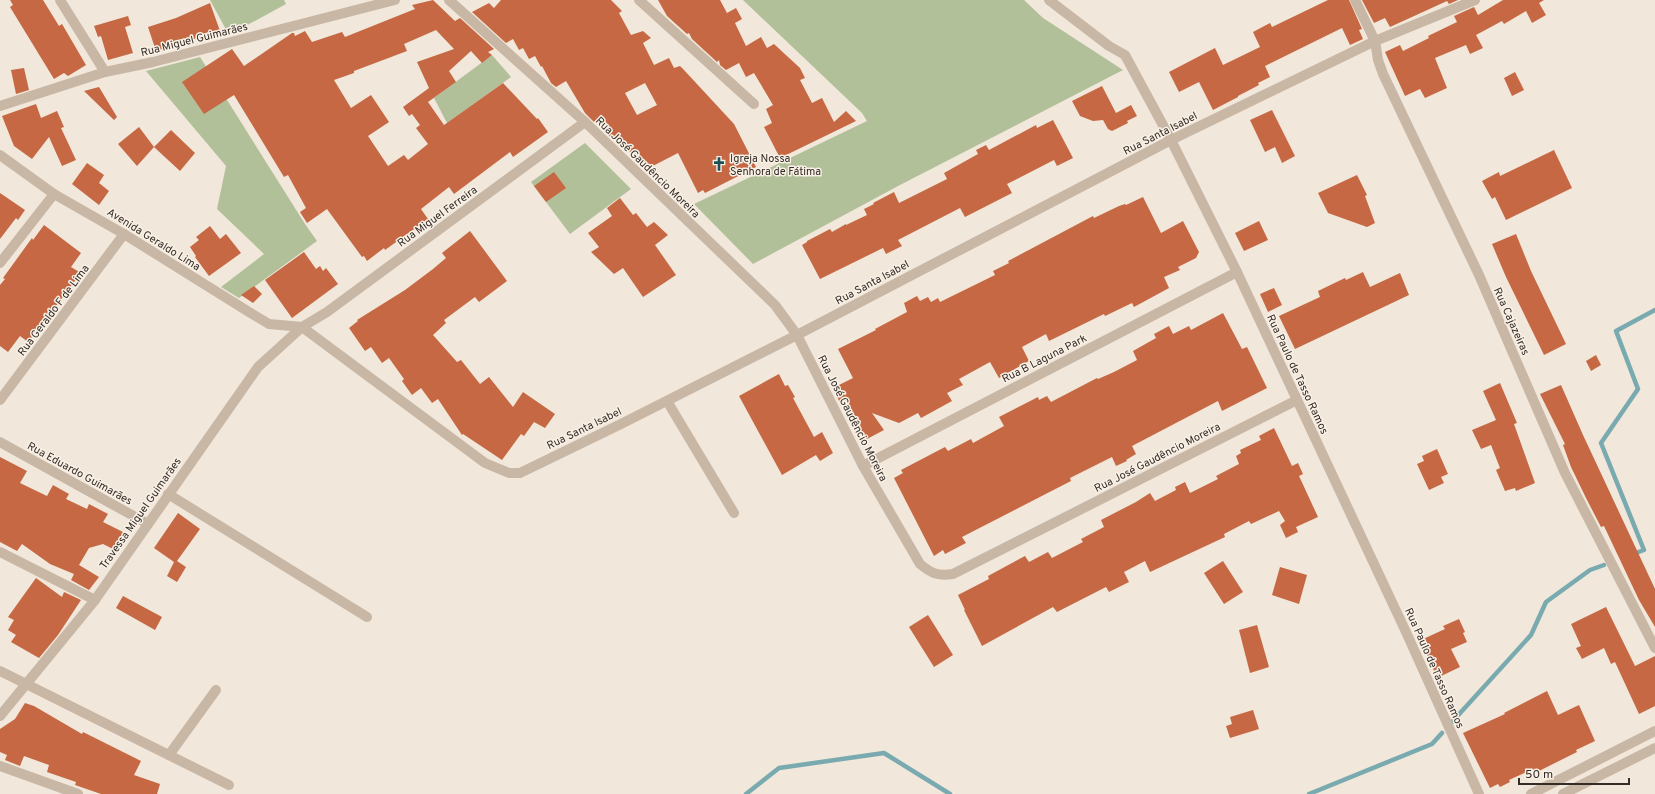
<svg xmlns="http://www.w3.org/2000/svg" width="1655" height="794" font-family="Overpass,sans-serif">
<rect width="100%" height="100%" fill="#f1e7da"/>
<g fill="#b2c09a">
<path d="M210 0H284L286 4 229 35Z"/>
<path d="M743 0H1024L1043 18 1123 70 900 185 753 264 694 204 867 121 862 113Z"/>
<path d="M492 55 511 77 447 123 434 98Z"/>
<path d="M200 57 305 224 317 241 239 298 221 287 264 254 217 209 226 166 146 71Z"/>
<path d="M585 143 631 189 570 234 531 182Z"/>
</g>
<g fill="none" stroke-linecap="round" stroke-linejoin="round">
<g stroke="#79aaaf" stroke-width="4.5">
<path d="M1633 554 1644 550 1601 443 1638 389 1616 331 1655 310"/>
<path d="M1452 722 1531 635 1546 602 1590 570 1604 565"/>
<path d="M746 794 779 768 884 753 950 794"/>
<path d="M1309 794 1432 744 1442 733"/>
</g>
</g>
<g fill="#c66843" fill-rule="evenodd">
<path d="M10 0H43L59 26 62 24 86 65 68 76 64 73 54 79 10 7 13 5Z"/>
<path d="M433 0 455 21 460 18 494 49 488 52 492 55 482 63 471 51 449 71 456 82 428 102 444 125 503 83 537 119 538 118 548 132 513 157 510 152 454 194 449 187 421 209 428 219 385 250 384 248 367 261 364 256 362 257 327 209 307 223 300 212 306 208 288 175 284 177 234 95 204 114 182 82 232 49 244 66 292 33H294L295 36 305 31 312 42 342 32 345 37 415 9 412 5ZM436 30 454 49 417 62 429 88 403 107 409 116 412 114 420 125 416 128 428 144 408 160 404 155 388 166 368 136 389 122 371 95 351 108 334 80 354 73V71L407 51 404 44Z"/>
<path d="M501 0H611L622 11 619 13 631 35 643 31 651 38 643 43 654 65 669 58 674 68 680 66 684 70 734 124 756 167 705 193 703 190 698 193 678 153 645 170 638 156 633 158 627 147 624 149 618 138 614 140 607 134 599 120 594 122 585 113 566 81 556 87 551 83 542 66 541 67 535 56 529 59 523 48 519 50 513 39 506 43 472 12 489 3 494 8ZM645 83 657 105 637 115 625 93Z"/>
<path d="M658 0H720L727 13 736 8 742 19 735 23 746 46 761 37 767 48 774 44 800 68 805 78 800 80 812 103 822 98 834 122 846 111 856 121 780 158 764 127 772 123 766 109 773 105 754 73 746 77 739 63 726 70 720 65 719 60 717 62 692 39 689 33 687 34 667 16Z"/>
<path d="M1328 0H1349L1362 29 1359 30 1363 39 1350 45 1342 28 1265 66 1270 77 1258 83 1259 85 1238 96V97L1213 110 1199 82 1179 92 1169 72 1215 48 1223 65 1260 47 1253 32 1270 23 1272 27Z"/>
<path d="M1362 0H1458L1449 4 1447 1 1390 27 1385 18 1374 23Z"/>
<path d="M1503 0H1544L1539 3 1546 15 1532 23 1526 11 1504 24 1502 21 1476 35 1483 48 1470 54 1466 45 1435 58 1447 88 1425 98 1420 89 1405 96 1385 52 1400 45 1403 51 1429 38 1428 36 1457 22 1454 16 1474 7 1478 15Z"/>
<path d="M210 3 220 31 156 51 148 27 176 18Z"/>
<path d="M128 16 131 25 125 27 133 53 108 60 101 36 98 37 94 26Z"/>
<path d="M24 68 29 90 16 94 11 70Z"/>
<path d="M1515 72 1524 90 1512 96 1504 78Z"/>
<path d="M1102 86 1116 113 1131 105 1137 116 1127 121 1128 123 1112 131 1108 129 1103 120 1093 121 1080 116 1072 101Z"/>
<path d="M99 87 117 117 114 120 84 91Z"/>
<path d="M36 104 41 118 57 111 64 127 61 128 76 160 62 166 49 137 32 159 14 146 2 116Z"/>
<path d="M1272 110 1295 156 1282 163 1275 147 1265 152 1250 120Z"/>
<path d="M1053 120 1073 158 1057 166 1054 160 1007 184 1012 193 965 217 960 208 898 240 902 246 886 254 883 248 820 279 802 245 807 242V241L830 229 832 232 846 224V225L867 215 864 209 874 204 873 203 894 192 899 203 947 179 944 173 978 154 976 150 986 145 989 150 1036 125 1037 128Z"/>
<path d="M139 127 154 147 171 130 195 153 180 171 154 147 137 166 118 144Z"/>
<path d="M1554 150 1572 188 1506 220 1495 197 1492 199 1482 181 1499 172 1500 176Z"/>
<path d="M87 163 104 175 99 183 109 191 99 205 72 184Z"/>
<path d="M554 172 566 188 546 202 534 186Z"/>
<path d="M1357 175 1367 195 1365 196 1375 223 1367 227 1328 213 1318 193Z"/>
<path d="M0 193 25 210 18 220 16 218 0 239Z"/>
<path d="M1143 197 1161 233 1183 221 1199 252 1196 258 1178 267 1180 270 1164 277 1169 288 1134 307 1132 303 1105 316 1104 314 1049 341 1046 334 1022 347 1029 361 999 378 990 362 959 379 963 385 947 393 952 401 921 418 918 413 899 423 872 413 884 430 865 440 845 403 841 405 833 388 853 378 838 349 876 330 875 329 907 312 904 303 917 296 920 301 928 297 931 302 938 298 940 302 995 275 993 271 1009 263 1008 261 1093 216 1094 218 1119 206 1125 204 1126 205Z"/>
<path d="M620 198 633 215 636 213 647 227 654 222 668 235 655 245 676 275 643 297 623 268 614 274 591 252 599 247 588 233 612 216 607 208Z"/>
<path d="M1259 221 1268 240 1244 251 1235 233Z"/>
<path d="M44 225 81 253 71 267 81 273 40 327 28 342 20 336 8 352 0 346V285L5 279 3 278 32 238 33 240Z"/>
<path d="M210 226 220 239 226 234 241 253 209 276 195 257 196 256 190 247 199 240 196 237Z"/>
<path d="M470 231 507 281 479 302 475 297 444 320 446 323 433 335 457 362 461 360 480 384 489 377 513 407 523 392 555 414 545 428 534 422 524 436 521 434 502 460 463 434 462 435 438 399 432 403 421 388 412 395 402 381 404 379 389 358 382 363 371 347 365 351 349 328 358 321 357 320 405 290 433 269 446 258 442 253Z"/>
<path d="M1516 234 1531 271 1566 344 1544 355 1506 277 1492 244Z"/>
<path d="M304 252 316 269 320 266 323 271 326 268 338 284 292 318 265 280Z"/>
<path d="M1363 272 1370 287 1400 273 1409 295 1295 349 1279 316 1320 297 1318 291 1345 278 1346 280Z"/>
<path d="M254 286 262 294 253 303 241 295Z"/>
<path d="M1274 288 1282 305 1268 312 1260 294Z"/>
<path d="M1223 313 1242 349 1247 347 1267 388 1222 411 1218 401 1132 446 1136 454 1126 460 1127 461 1116 466 1112 457 1070 478 1071 481 962 537 966 543 945 554 943 550 934 556 894 478 903 473 901 470 945 447 948 451 971 439 973 443 1004 426 999 417 1038 397 1039 400 1047 396 1051 402 1097 378 1098 379 1114 372 1137 360 1133 351 1156 338 1154 334 1169 326 1173 334 1189 326 1191 330Z"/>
<path d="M1596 355 1601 365 1591 371 1586 361Z"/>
<path d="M779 374 785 386 788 385 795 397 793 398 814 437 822 432 833 453 820 461 816 455 782 475 739 396Z"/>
<path d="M1500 383 1517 423 1514 424 1535 483 1516 491 1515 488 1505 491 1496 470 1500 468 1491 445 1481 449 1472 430 1496 420 1483 391Z"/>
<path d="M1561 385 1583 435 1655 589V627L1639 600 1604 526 1601 527 1586 498 1571 467 1563 445 1565 444 1540 394Z"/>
<path d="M1274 428 1292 466 1298 463 1303 474 1299 476 1318 517 1296 527 1298 532 1286 538 1280 525 1285 521 1279 511 1251 524 1249 521 1224 534 1225 537 1150 572 1145 561 1124 572 1129 582 1109 592 1106 587 1057 612 1053 607 982 646 964 610H965L958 595 989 579 988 576 1025 556 1029 562 1048 552 1052 558 1083 542 1081 539 1104 527 1101 520 1136 502 1150 493 1155 501 1176 490 1175 487 1185 482 1190 493 1218 479 1216 476 1239 464 1236 456 1241 453 1240 450 1261 440 1259 436Z"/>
<path d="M1437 449 1448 474 1441 477 1444 483 1429 490 1417 464 1424 461 1422 456Z"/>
<path d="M0 457 27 471 20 483 47 496 53 485 69 494 66 499 87 509 89 504 108 514 103 522 129 535 117 551 103 544 89 548 79 565 99 577 89 590 71 580 74 574 50 564 22 544 17 551 0 542Z"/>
<path d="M178 513 200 529 177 561 186 567 177 582 167 576 174 562 154 548Z"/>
<path d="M1223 561 1243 592 1224 604 1204 573Z"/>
<path d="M1280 567 1307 575 1299 604 1272 595Z"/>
<path d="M36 578 62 597 64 592 81 600 58 635 39 658 11 642 16 635 8 630 14 620 8 617Z"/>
<path d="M123 596 162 617 155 630 116 608Z"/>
<path d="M1606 607 1635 666 1655 656V706L1639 714 1615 662 1611 664 1604 648 1582 659 1576 648 1581 646 1571 624Z"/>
<path d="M928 615 953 655 934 667 909 627Z"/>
<path d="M1459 619 1465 632 1463 633 1467 642 1451 649 1460 667 1437 678 1421 640 1445 629 1443 626Z"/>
<path d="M1257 625 1269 667 1250 673 1239 630Z"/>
<path d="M1547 691 1558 715 1579 705 1595 741 1576 750 1577 752 1535 773 1533 769 1509 780 1510 782 1500 787 1498 784 1490 788 1463 733 1505 714 1504 713Z"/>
<path d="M25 703 34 706 82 734 83 732 141 761 134 775 160 784 157 794H101L75 785 76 782 47 772 49 765 24 756 20 766 5 760 7 755 0 752V729L15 719Z"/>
<path d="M1253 710 1259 729 1230 738 1226 726 1232 724 1230 717Z"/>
</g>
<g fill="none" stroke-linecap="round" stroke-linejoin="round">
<g stroke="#c9b7a6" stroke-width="10">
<path d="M60 0 105 72"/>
<path d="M449 0 585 122 775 305 797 335 863 466 920 564C932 574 938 576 953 574L1297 400"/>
<path d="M639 0 754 104"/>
<path d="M1049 0 1109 46 1125 55 1171 140 1237 272 1406 632 1479 794"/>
<path d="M1355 0 1375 41 1378 60 1383 74 1479 275 1565 473 1655 648"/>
<path d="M0 106 105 72 153 62 395 0"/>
<path d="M0 155 54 194 124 234 249 312 269 324 302 327"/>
<path d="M0 263 54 194"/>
<path d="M302 327 485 463 509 473H520L621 424 797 335 1171 140 1375 41 1475 0"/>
<path d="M0 400 124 234"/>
<path d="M667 401 734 513"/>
<path d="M0 442 148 524"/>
<path d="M863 466 1237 272"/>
<path d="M168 494 367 617"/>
<path d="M0 552 95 600"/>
<path d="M0 671 229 785"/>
<path d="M0 716 95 600 258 367 302 327 327 312 585 122"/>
<path d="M169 755 216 690"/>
<path d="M0 766 78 794"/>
<path d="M1531 794 1655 731"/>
<path d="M1563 794 1655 748"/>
</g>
</g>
<defs>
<symbol id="church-bare" viewBox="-9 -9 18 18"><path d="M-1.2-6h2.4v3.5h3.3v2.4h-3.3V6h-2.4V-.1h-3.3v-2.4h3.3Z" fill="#1c5157" stroke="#f9f1e6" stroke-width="2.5" paint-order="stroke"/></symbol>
</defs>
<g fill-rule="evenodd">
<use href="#church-bare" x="709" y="154" width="20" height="20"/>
</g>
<g text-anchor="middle" stroke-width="3" stroke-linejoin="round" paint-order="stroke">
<g font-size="11" fill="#352c27" stroke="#f9f1e6">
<text transform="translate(194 39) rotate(-14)" y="4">Rua Miguel Guimarães</text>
<text transform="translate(1160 133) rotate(-27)" y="4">Rua Santa Isabel</text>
<text transform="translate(648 167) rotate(44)" y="4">Rua José Gaudêncio Moreira</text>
<text transform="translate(437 216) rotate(-36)" y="4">Rua Miguel Ferreira</text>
<text transform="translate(154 239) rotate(32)" y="4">Avenida Geraldo Lima</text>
<text transform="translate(872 282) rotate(-28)" y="4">Rua Santa Isabel</text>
<text transform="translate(53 310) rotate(-53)" y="4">Rua Geraldo F de Lima</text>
<text transform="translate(1512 321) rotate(66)" y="4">Rua Cajazeiras</text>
<text transform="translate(1044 358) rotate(-27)" y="4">Rua B Laguna Park</text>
<text transform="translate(1298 374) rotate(65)" y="4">Rua Paulo de Tasso Ramos</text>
<text transform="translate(853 418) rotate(63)" y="4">Rua José Gaudêncio Moreira</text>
<text transform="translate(584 428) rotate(-26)" y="4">Rua Santa Isabel</text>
<text transform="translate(1157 457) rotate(-27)" y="4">Rua José Gaudêncio Moreira</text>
<text transform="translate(80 473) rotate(29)" y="4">Rua Eduardo Guimarães</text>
<text transform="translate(140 513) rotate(-55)" y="4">Travessa Miguel Guimarães</text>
<text transform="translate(1435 668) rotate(66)" y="4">Rua Paulo de Tasso Ramos</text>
</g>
<g font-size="11" fill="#352c27" stroke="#f9f1e6" text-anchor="start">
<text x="730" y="162">Igreja Nossa<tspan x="730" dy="13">Senhora de Fátima</tspan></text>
</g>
</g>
<path d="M1519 778v6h110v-6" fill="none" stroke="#352c27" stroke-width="2"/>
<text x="1525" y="778" font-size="12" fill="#352c27" stroke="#f9f1e6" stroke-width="3" paint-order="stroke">50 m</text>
</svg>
